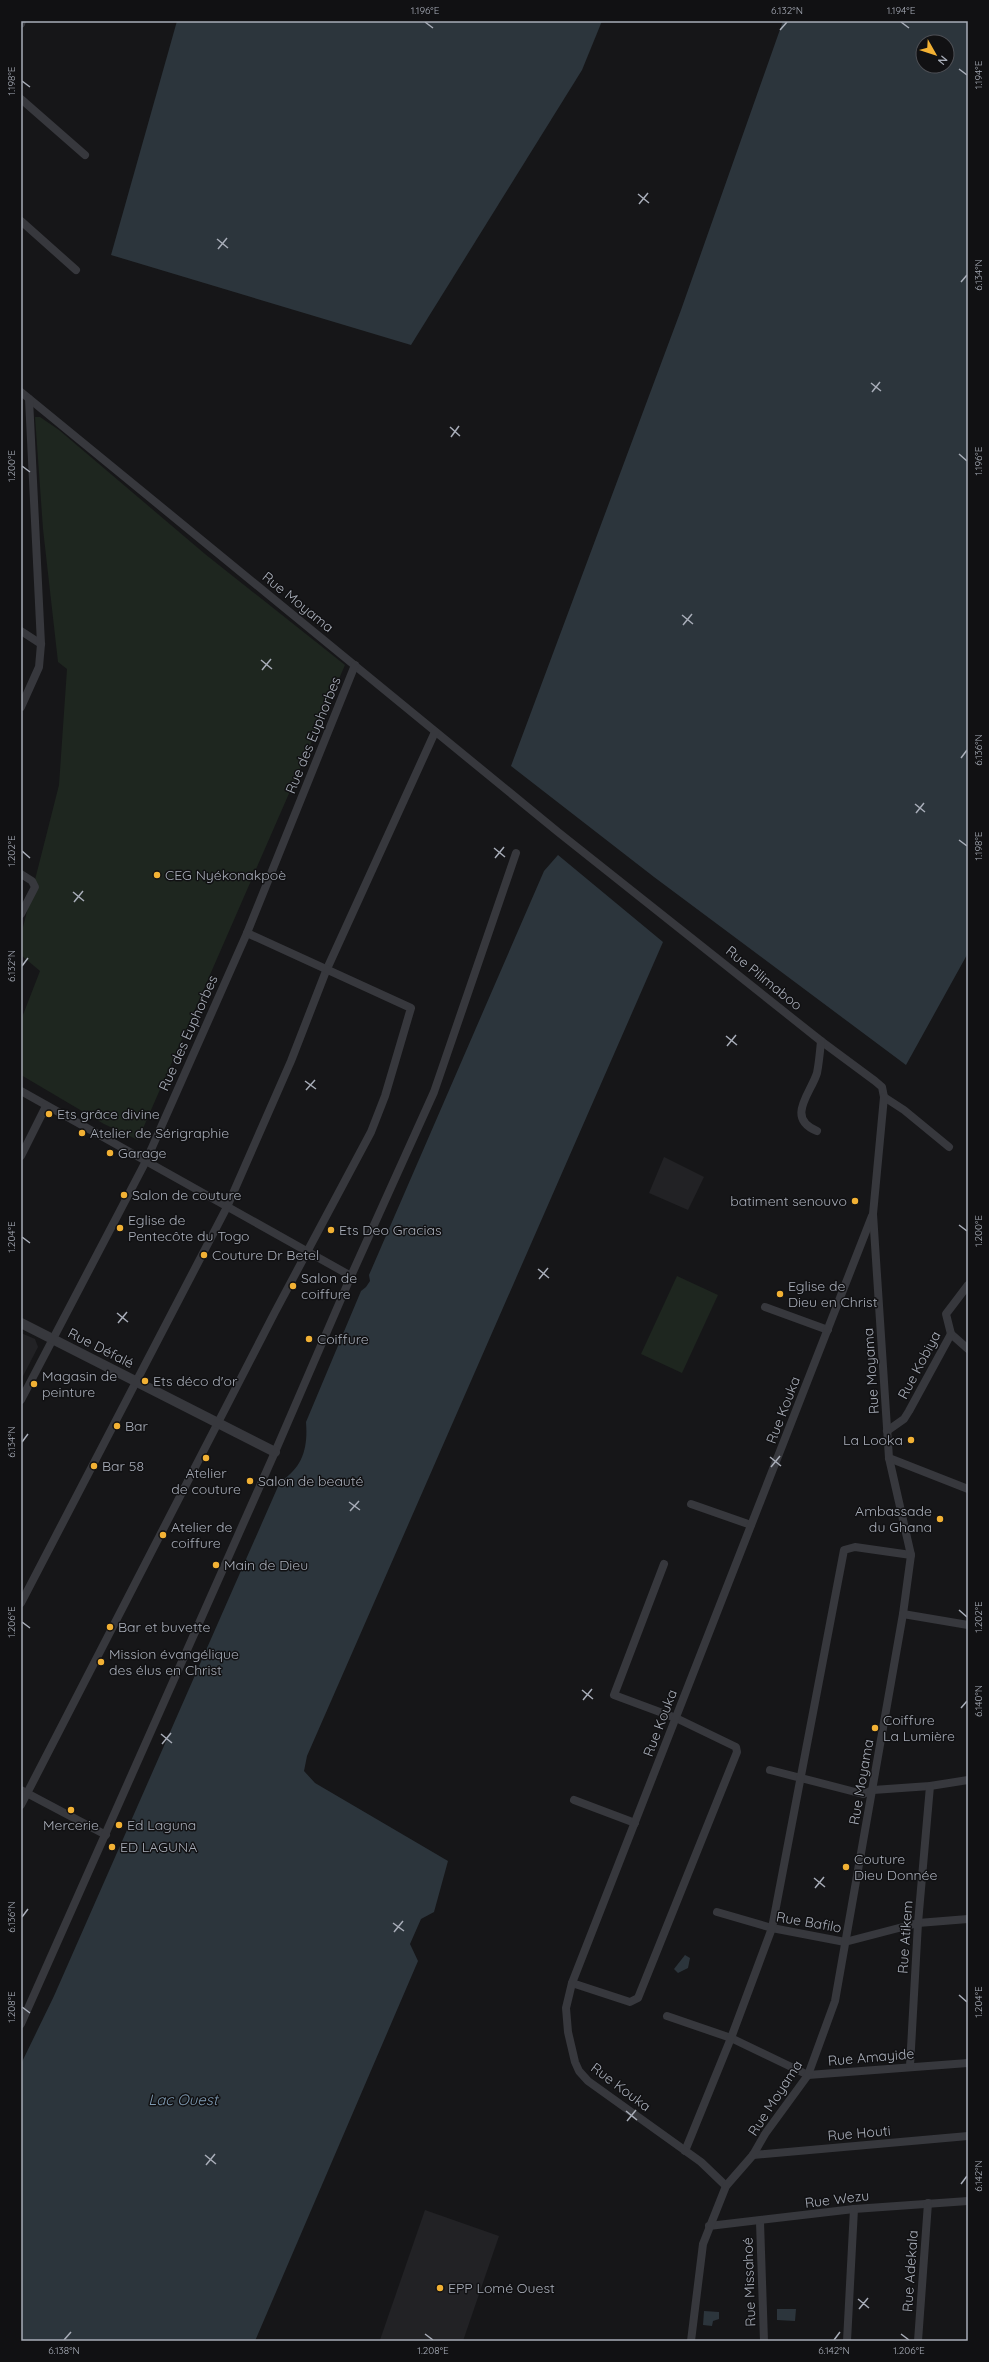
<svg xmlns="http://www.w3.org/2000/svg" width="989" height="2362" font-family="Quicksand,sans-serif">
<rect width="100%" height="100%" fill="#161618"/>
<g fill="#222225">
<path d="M664 1157 704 1177 688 1210 649 1193Z"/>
<path d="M21 1333 35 1339 38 1347 21 1380Z"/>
<path d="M425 2210 499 2236 463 2341H384L380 2340Z"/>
</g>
<g fill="#1e261f">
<path d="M35 417H40L59 430 205 554 345 665 138 1140 104 1124 21 1075V1020L40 971 21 955V935L59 785 67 669 58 662 43 529Z"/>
<path d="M677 1276 718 1295 682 1373 641 1354Z"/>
</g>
<g fill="#2c353c" fill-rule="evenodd">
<path d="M177 21H602L582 70 411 345 111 255Z"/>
<path d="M783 21H968V953L906 1065 654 877 511 766 681 310ZM923 42H947V66H923Z"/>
<path d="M558 855 663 942 307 1756 304 1771 315 1783 448 1861 434 1912 421 1919 410 1944 418 1961 255 2341H21V2064L54 1996 280 1482C303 1467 308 1448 306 1422L361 1291 366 1287 370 1281 369 1275 544 871Z"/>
<path d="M685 1955 690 1958 688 1968 678 1973 674 1969Z"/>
<path d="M777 2309H796L795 2321 777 2320Z"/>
<path d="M704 2311 719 2312V2319L713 2321 712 2326 703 2325Z"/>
</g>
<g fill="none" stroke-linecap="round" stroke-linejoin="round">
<g stroke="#37383d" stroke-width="8">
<path d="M21 24 22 21"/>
<path d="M21 99 85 155"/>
<path d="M21 221 76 270"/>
<path d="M21 392 558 832 821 1041 875 1081 882 1087 884 1097 904 1110 949 1147"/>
<path d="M21 631 41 644"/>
<path d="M21 707 39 667 41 644 29 399"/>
<path d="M21 874 32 881 35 887 21 914"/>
<path d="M21 1091 351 1276"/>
<path d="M817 1131C785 1118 811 1093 817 1073 819 1063 820 1052 821 1041"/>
<path d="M21 1156 46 1106"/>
<path d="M968 1285 946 1314 951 1334 968 1349"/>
<path d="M765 1307 828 1330"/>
<path d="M21 1400 146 1161 247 933 355 665"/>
<path d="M887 1431 904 1419 909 1411 951 1334"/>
<path d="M889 1458 968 1489"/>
<path d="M691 1504 751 1525"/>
<path d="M21 1603 227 1207 291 1061 326 971 435 732"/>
<path d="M903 1614 968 1625"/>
<path d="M770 1770 863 1794 873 1790 930 1786 968 1780"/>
<path d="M21 1790 106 1835"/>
<path d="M574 1800 635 1823"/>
<path d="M21 1805 275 1312 371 1132 385 1096 411 1008 247 933"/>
<path d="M717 1912 772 1928 845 1942 918 1923 968 1919"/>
<path d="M572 1983 630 2002 638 1998 737 1752 736 1747 676 1718 614 1695 664 1564"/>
<path d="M667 2016 731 2038 808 2075 968 2063"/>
<path d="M21 2024 275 1452 351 1276 434 1092 516 853"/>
<path d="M910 2066 918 1923 930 1786"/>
<path d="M685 2151 731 2038 772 1928 844 1550 855 1547 911 1555"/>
<path d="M753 2155 968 2136"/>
<path d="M726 2186 701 2162 588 2081 579 2071 575 2062 568 2032 566 2008 572 1983 872 1216"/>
<path d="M760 2222 764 2341"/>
<path d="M709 2226 854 2209 968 2201"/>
<path d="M691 2341 703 2244 726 2186 753 2155 765 2134 808 2075 835 2001 903 1614 911 1555 889 1458 873 1214 884 1097"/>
<path d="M847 2341 854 2209"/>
<path d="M918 2341 928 2203"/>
</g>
<path stroke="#37383d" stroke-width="10" d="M21 1323 275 1452"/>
</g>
<path fill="none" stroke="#a8adb8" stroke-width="1.5" d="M425 22 433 28M901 22 909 28M780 30 787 22M959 69 967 75M22 81 30 87M638 194 649 203M639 204 648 193M217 239 228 248M218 249 227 238M961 282 967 275M871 383 881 391M872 392 880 382M450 427 460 436M451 437 459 426M959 454 967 461M22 466 30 472M682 615 693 624M683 625 692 614M261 660 272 669M262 670 271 659M961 758 967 750M915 804 925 812M916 813 924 803M959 840 967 846M494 848 505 857M22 851 30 858M495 858 504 847M73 892 84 901M74 902 83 891M22 966 28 958M726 1036 737 1045M727 1046 736 1035M305 1081 316 1089M306 1090 315 1080M959 1225 967 1231M22 1237 30 1243M538 1269 549 1278M539 1279 548 1268M117 1313 128 1322M118 1323 127 1312M22 1442 28 1434M770 1457 781 1466M771 1467 780 1456M349 1502 360 1510M350 1511 359 1501M959 1610 967 1617M22 1622 30 1628M582 1690 593 1699M583 1700 592 1689M961 1708 967 1701M161 1734 172 1743M162 1744 171 1733M814 1878 825 1887M815 1888 824 1877M22 1917 28 1909M393 1923 404 1931M394 1932 403 1921M959 1995 967 2002M22 2007 30 2013M626 2111 637 2120M627 2121 636 2110M205 2155 216 2164M206 2165 215 2154M961 2184 967 2176M858 2299 869 2308M859 2309 868 2298M425 2334 433 2340M901 2334 909 2340M64 2340 71 2332M834 2340 840 2332"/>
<g fill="#f2b134" stroke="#111113" stroke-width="1.5">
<circle cx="157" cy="875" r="4"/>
<circle cx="49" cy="1114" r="4"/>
<circle cx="82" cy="1133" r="4"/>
<circle cx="110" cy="1153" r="4"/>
<circle cx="124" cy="1195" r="4"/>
<circle cx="855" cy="1201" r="4"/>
<circle cx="120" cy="1228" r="4"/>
<circle cx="331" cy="1230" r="4"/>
<circle cx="204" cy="1255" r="4"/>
<circle cx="293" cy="1286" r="4"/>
<circle cx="780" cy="1294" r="4"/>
<circle cx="309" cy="1339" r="4"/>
<circle cx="145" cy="1381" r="4"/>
<circle cx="34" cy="1384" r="4"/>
<circle cx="117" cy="1426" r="4"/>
<circle cx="911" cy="1440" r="4"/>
<circle cx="206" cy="1458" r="4"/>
<circle cx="94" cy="1466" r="4"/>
<circle cx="250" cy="1481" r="4"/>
<circle cx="940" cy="1519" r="4"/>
<circle cx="163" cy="1535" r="4"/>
<circle cx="216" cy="1565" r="4"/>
<circle cx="110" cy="1627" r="4"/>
<circle cx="101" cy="1662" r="4"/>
<circle cx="875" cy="1728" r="4"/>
<circle cx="71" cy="1810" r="4"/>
<circle cx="119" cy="1825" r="4"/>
<circle cx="112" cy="1847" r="4"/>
<circle cx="846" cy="1867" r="4"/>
<circle cx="440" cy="2288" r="4"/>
</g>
<g text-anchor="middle" stroke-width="3" stroke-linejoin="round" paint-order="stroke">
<g font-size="14" fill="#a8adb8" stroke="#111113">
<text transform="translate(298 602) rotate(39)" y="5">Rue Moyama</text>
<text transform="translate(313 735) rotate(-68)" y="5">Rue des Euphorbes</text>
<text transform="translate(764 978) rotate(39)" y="5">Rue Pilimaboo</text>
<text transform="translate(188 1033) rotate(-66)" y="5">Rue des Euphorbes</text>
<text transform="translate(101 1348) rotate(27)" y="5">Rue Défalé</text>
<text transform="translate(919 1365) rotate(-62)" y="5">Rue Kobiya</text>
<text transform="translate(871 1371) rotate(-94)" y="5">Rue Moyama</text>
<text transform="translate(783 1410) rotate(-69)" y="5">Rue Kouka</text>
<text transform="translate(660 1723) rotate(-69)" y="5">Rue Kouka</text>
<text transform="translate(861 1782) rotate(-80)" y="5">Rue Moyama</text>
<text transform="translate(809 1922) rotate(10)" y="5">Rue Bafilo</text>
<text transform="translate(905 1937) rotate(-86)" y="5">Rue Atikem</text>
<text transform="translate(871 2057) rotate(-5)" y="5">Rue Amayide</text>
<text transform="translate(621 2087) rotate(37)" y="5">Rue Kouka</text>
<text transform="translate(775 2098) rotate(-57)" y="5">Rue Moyama</text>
<text transform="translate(859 2133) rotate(-5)" y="5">Rue Houti</text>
<text transform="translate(837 2199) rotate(-7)" y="5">Rue Wezu</text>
<text transform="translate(910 2271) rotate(-86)" y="5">Rue Adekala</text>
<text transform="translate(749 2282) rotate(-92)" y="5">Rue Missahoé</text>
</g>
<g font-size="14" fill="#a8adb8" stroke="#111113" text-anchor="start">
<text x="165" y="880">CEG Nyékonakpoè</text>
<text x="57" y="1119">Ets grâce divine</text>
<text x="90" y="1138">Atelier de Sérigraphie</text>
<text x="118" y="1158">Garage</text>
<text x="132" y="1200">Salon de couture</text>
<text x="847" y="1206" text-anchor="end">batiment senouvo</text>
<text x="128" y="1225">Eglise de<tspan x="128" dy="16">Pentecôte du Togo</tspan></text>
<text x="339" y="1235">Ets Deo Gracias</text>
<text x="212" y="1260">Couture Dr Betel</text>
<text x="301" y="1283">Salon de<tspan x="301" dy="16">coiffure</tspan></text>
<text x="788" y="1291">Eglise de<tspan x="788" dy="16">Dieu en Christ</tspan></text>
<text x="317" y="1344">Coiffure</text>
<text x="42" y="1381">Magasin de<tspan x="42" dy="16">peinture</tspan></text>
<text x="153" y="1386">Ets déco d'or</text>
<text x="125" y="1431">Bar</text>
<text x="903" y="1445" text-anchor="end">La Looka</text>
<text x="102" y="1471">Bar 58</text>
<text x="206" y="1478" text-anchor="middle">Atelier<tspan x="206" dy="16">de couture</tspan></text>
<text x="258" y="1486">Salon de beauté</text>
<text x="932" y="1516" text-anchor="end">Ambassade<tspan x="932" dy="16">du Ghana</tspan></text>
<text x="171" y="1532">Atelier de<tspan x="171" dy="16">coiffure</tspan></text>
<text x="224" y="1570">Main de Dieu</text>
<text x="118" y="1632">Bar et buvette</text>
<text x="109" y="1659">Mission évangélique<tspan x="109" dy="16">des élus en Christ</tspan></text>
<text x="883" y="1725">Coiffure<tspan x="883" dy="16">La Lumière</tspan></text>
<text x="71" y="1830" text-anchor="middle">Mercerie</text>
<text x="127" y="1830">Ed Laguna</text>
<text x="120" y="1852">ED LAGUNA</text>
<text x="854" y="1864">Couture<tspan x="854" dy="16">Dieu Donnée</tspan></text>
<text x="448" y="2293">EPP Lomé Ouest</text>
</g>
<g font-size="15" font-style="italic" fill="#7f9bb3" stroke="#111113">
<text x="183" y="2105">Lac Ouest</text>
</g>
</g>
<rect width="989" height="2362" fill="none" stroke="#111113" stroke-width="44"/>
<g transform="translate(935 54) rotate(129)"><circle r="19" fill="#111113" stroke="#4d4f55"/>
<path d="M0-3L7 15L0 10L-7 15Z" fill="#f2b134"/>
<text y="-6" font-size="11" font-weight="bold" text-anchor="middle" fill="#a8adb8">N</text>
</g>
<rect x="22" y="22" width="945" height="2318" fill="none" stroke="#a8adb8" stroke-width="1.5"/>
<g font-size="10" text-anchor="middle" fill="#a8adb8">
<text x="425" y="14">1.196°E</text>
<text x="787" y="14">6.132°N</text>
<text x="901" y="14">1.194°E</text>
<text transform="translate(978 75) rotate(-90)" y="4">1.194°E</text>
<text transform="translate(11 81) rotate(-90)" y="4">1.198°E</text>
<text transform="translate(978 275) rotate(-90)" y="4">6.134°N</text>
<text transform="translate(978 461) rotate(-90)" y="4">1.196°E</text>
<text transform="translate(11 466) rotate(-90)" y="4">1.200°E</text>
<text transform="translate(978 750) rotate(-90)" y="4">6.136°N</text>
<text transform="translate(978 846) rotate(-90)" y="4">1.198°E</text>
<text transform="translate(11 851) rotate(-90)" y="4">1.202°E</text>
<text transform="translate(11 966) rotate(-90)" y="4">6.132°N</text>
<text transform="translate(978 1231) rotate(-90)" y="4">1.200°E</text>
<text transform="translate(11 1237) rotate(-90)" y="4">1.204°E</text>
<text transform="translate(11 1442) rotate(-90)" y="4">6.134°N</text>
<text transform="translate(978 1617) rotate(-90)" y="4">1.202°E</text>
<text transform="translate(11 1622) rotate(-90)" y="4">1.206°E</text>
<text transform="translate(978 1701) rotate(-90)" y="4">6.140°N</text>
<text transform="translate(11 1917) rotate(-90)" y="4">6.136°N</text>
<text transform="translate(978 2002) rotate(-90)" y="4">1.204°E</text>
<text transform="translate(11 2007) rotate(-90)" y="4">1.208°E</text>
<text transform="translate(978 2176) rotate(-90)" y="4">6.142°N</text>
<text x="64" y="2354">6.138°N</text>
<text x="433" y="2354">1.208°E</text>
<text x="834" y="2354">6.142°N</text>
<text x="909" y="2354">1.206°E</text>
</g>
</svg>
